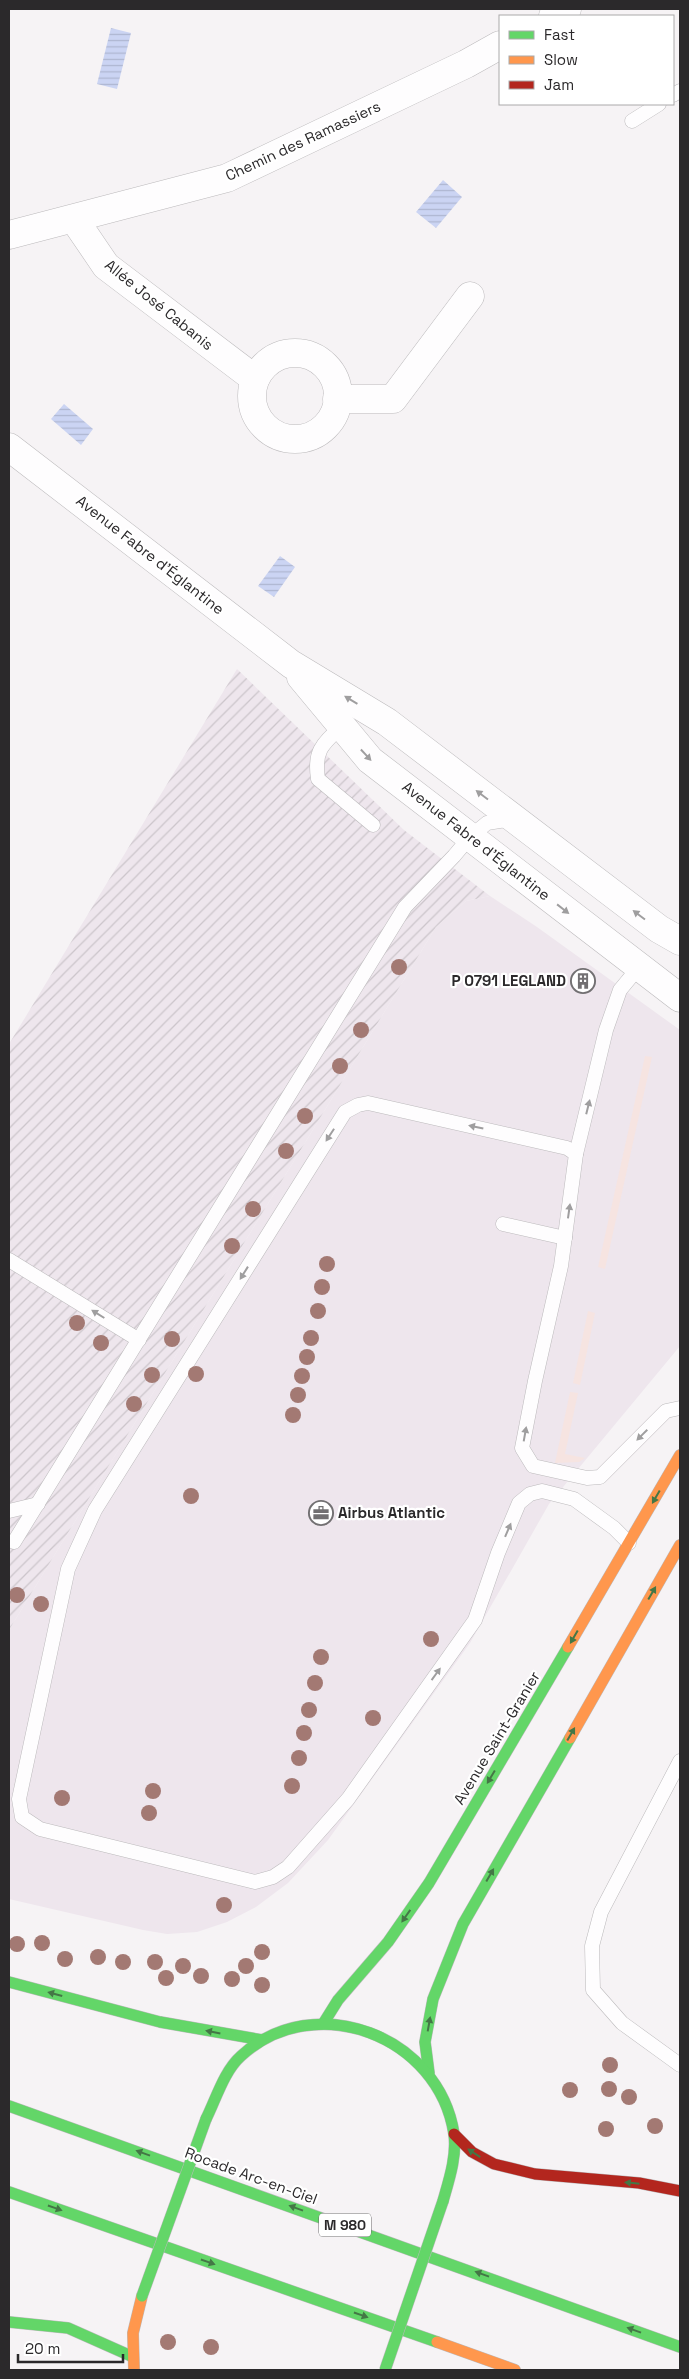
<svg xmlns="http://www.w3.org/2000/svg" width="689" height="2379" font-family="'Space Grotesk',sans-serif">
<defs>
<pattern id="industrial-furrows" width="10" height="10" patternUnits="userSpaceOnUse" patternTransform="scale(1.25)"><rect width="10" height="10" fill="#eee6ed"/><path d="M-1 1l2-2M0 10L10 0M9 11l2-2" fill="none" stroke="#ccc5cb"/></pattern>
<pattern id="water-rules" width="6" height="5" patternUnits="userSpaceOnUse" patternTransform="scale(1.25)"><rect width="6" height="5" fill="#cbd4f3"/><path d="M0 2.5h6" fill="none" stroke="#aeb6d0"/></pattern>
</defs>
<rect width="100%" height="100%" fill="#f6f3f5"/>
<path fill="#eee6ed" d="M490 896 537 927 680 1030V1346L549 1504 470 1643 328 1840 288 1883 256 1907 227 1922 197 1932 167 1934 143 1930 9 1899V1630L436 927 466 901Z"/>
<path fill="url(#industrial-furrows)" d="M237 669 404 830 490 896 466 901 436 927 9 1630V1044Z"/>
<g fill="#f6e4e1">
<path d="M645 1056 652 1057 605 1269 598 1267Z"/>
<path d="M588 1311 595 1313 580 1385 573 1383Z"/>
<path d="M570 1392 578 1393 565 1454 585 1458 579 1462 555 1463Z"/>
</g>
<g fill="url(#water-rules)">
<path d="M111 28 131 33 117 89 97 84Z"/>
<path d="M443 180 462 197 436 228 416 212Z"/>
<path d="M64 404 93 429 81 445 51 419Z"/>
<path d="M280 556 295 567 274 597 258 586Z"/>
</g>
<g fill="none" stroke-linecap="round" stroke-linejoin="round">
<defs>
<g id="lane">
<path d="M673 95 680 91"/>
<path d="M632 121 659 104"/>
<path d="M341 727C321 745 314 752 318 779L373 825"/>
<path d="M576 1154 606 1030 620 990 639 967"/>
<path d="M503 1224 565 1238"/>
<path d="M9 1260 139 1340"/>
<path d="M9 1511 38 1504"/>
<path d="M14 1542 405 907 454 856 470 837 487 823 513 819"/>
<path d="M629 1543 614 1528 574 1499 542 1491 530 1494 519 1503 498 1553 475 1620 348 1799 288 1867 273 1877 255 1882 40 1829 22 1817 19 1799 68 1569 95 1510 345 1112 358 1105 368 1103 567 1148 576 1154 561 1266 535 1381 522 1448 533 1466 587 1478 600 1477 666 1411 680 1408"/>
<path d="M680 1761 601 1912 592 1946 593 1990 622 2023 680 2065"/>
</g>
<g id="street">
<path d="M553 16 567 9"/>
<path d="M74 219 106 266 255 379"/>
<path d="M9 235 227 178 466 64 500 45"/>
<circle cx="295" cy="396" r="43"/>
<path d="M337 399H393L470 296"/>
<path d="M9 447 291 664 387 722 659 929 680 941"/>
<path d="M301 677 370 760 680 998"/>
</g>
<g id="fast">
<path d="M9 1982 160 2022 262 2040"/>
<path d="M323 2024 338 2000 388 1942 429 1883 568 1647"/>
<path d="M429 2073 425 2042 433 1999 463 1924 570 1738"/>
<path d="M9 2106 680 2347"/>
<path d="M206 2119C216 2099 224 2071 241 2056 315 1988 439 2036 454 2134 457 2156 449 2180 443 2201"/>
<path d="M9 2192 437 2342"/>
<path d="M9 2322 68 2328 131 2356"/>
</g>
<g id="slow">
<path d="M568 1647 680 1455"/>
<path d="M570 1738 680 1545"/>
<path d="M437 2342 515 2370"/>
<path d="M134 2370 133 2333 142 2296"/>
</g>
<path id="jam" d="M454 2134 472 2152 494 2164 535 2174 639 2183 680 2191"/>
</defs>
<use href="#lane" stroke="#bcbabc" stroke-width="15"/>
<use href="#street" stroke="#bcbabc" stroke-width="29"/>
<use href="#fast" stroke="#bcbabc" stroke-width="12"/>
<use href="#slow" stroke="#bcbabc" stroke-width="12"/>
<use href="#jam" stroke="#bcbabc" stroke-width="12"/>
<use href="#lane" stroke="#fefdfe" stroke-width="14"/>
<use href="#street" stroke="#fefdfe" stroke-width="28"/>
<use href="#fast" stroke="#63d668" stroke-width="11"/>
<use href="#slow" stroke="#ff974d" stroke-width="11"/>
<use href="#jam" stroke="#b3261e" stroke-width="11"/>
<defs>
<g id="fast-bridge">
<path d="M142 2296 206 2119"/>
<path d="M385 2370 443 2201"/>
</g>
</defs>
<use href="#fast-bridge" stroke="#bcbabc" stroke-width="12" stroke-linecap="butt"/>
<use href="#fast-bridge" stroke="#63d668" stroke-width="11"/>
</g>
<g fill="#a37973">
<circle cx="399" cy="967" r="8"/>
<circle cx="361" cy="1030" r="8"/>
<circle cx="340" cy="1066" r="8"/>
<circle cx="305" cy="1116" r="8"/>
<circle cx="286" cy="1151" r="8"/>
<circle cx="253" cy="1209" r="8"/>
<circle cx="232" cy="1246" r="8"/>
<circle cx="327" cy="1264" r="8"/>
<circle cx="322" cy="1287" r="8"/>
<circle cx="318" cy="1311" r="8"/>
<circle cx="77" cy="1323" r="8"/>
<circle cx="311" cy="1338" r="8"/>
<circle cx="172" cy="1339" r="8"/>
<circle cx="101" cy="1343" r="8"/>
<circle cx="307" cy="1357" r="8"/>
<circle cx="196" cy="1374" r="8"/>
<circle cx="152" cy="1375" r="8"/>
<circle cx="302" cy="1376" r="8"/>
<circle cx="298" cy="1395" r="8"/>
<circle cx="134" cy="1404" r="8"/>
<circle cx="293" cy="1415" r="8"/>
<circle cx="191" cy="1496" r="8"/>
<circle cx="17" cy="1595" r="8"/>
<circle cx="41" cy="1604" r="8"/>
<circle cx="431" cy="1639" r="8"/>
<circle cx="321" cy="1657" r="8"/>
<circle cx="315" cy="1683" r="8"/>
<circle cx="309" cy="1710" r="8"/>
<circle cx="373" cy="1718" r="8"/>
<circle cx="304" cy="1733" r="8"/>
<circle cx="299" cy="1758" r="8"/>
<circle cx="292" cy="1786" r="8"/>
<circle cx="153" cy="1791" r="8"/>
<circle cx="62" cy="1798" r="8"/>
<circle cx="149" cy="1813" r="8"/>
<circle cx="224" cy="1905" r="8"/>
<circle cx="42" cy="1943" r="8"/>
<circle cx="17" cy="1944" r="8"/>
<circle cx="262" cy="1952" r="8"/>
<circle cx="98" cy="1957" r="8"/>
<circle cx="65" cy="1959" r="8"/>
<circle cx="123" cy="1962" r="8"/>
<circle cx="155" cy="1962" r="8"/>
<circle cx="183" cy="1966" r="8"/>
<circle cx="246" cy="1966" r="8"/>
<circle cx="201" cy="1976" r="8"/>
<circle cx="166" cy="1978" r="8"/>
<circle cx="232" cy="1979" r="8"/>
<circle cx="262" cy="1985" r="8"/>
<circle cx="610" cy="2065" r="8"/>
<circle cx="609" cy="2089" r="8"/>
<circle cx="570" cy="2090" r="8"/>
<circle cx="629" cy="2097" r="8"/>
<circle cx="655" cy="2126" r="8"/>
<circle cx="606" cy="2129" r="8"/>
<circle cx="168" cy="2342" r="8"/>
<circle cx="211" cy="2347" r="8"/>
</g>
<defs><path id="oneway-solid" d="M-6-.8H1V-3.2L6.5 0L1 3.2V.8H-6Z" transform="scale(1.25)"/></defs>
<g fill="#9f9e9f">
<use href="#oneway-solid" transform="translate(351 700) rotate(-149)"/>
<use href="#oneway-solid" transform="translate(366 755) rotate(47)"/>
<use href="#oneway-solid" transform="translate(482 795) rotate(-143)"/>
<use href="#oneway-solid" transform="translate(563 909) rotate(38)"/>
<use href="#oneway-solid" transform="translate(639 915) rotate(-143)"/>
<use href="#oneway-solid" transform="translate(588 1107) rotate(-76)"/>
<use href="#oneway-solid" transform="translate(476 1127) rotate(-168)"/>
<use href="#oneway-solid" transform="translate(330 1135) rotate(123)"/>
<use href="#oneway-solid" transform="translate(569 1211) rotate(-82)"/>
<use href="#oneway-solid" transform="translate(244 1273) rotate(122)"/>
<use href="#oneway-solid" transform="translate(98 1314) rotate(-148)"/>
<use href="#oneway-solid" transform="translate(525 1434) rotate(-80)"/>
<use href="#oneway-solid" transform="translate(642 1435) rotate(135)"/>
<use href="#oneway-solid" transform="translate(508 1530) rotate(-67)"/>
<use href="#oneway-solid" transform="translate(436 1674) rotate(-54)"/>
</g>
<g fill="#447746">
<use href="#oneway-solid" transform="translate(656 1497) rotate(120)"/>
<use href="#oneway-solid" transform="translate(652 1593) rotate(-60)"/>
<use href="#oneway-solid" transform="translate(574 1637) rotate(120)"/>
<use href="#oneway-solid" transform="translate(571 1734) rotate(-60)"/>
<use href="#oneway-solid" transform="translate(491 1777) rotate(121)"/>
<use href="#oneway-solid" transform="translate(490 1875) rotate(-60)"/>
<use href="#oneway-solid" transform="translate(406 1916) rotate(125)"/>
<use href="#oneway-solid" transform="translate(55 1994) rotate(-165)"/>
<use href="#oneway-solid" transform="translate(429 2024) rotate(-80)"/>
<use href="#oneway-solid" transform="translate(213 2032) rotate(-169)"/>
<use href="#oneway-solid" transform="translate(143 2153) rotate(-160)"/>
<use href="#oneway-solid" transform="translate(474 2153) rotate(-147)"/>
<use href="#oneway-solid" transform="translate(632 2183) rotate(-174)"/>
<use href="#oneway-solid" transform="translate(55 2208) rotate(19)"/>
<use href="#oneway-solid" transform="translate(296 2208) rotate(-160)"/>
<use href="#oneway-solid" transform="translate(208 2262) rotate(19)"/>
<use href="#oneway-solid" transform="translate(482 2274) rotate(-160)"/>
<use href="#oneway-solid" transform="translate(361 2315) rotate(19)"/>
<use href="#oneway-solid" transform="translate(634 2330) rotate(-160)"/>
</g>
<defs>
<symbol id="building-ring" viewBox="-11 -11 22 22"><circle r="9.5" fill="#fff" stroke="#727072" stroke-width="1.5"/><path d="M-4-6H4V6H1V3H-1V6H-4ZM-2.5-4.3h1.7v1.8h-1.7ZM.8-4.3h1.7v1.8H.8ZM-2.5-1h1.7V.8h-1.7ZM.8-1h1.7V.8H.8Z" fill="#727072"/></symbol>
<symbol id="office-ring" viewBox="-11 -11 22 22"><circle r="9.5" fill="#fff" stroke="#727072" stroke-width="1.5"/><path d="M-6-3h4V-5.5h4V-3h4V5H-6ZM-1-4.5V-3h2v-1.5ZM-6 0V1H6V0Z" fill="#727072"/></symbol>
</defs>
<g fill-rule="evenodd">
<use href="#building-ring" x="569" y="967" width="28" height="28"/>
<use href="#office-ring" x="307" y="1499" width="28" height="28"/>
</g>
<g text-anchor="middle" stroke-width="4.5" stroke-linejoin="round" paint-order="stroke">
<rect fill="#fff" stroke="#6b696b" stroke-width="1" x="319" y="2213.5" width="52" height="23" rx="4"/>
<g font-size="14" font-weight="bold" fill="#2b292b">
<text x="345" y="2230">M 980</text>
</g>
<g font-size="15" fill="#2b292b" stroke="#fff">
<text transform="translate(303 141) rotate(-25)" y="5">Chemin des Ramassiers</text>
<text transform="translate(159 305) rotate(39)" y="5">Allée José Cabanis</text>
<text transform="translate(150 555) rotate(38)" y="5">Avenue Fabre d'Églantine</text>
<text transform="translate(476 841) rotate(38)" y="5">Avenue Fabre d'Églantine</text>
<text transform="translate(497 1738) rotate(-59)" y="5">Avenue Saint-Granier</text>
<text transform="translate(251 2176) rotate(20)" y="5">Rocade Arc-en-Ciel</text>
</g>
<g font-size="15" font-weight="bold" fill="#2b292b" stroke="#fff" text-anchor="end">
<text x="566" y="986">P 0791 LEGLAND</text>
<text x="338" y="1518" text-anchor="start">Airbus Atlantic</text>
</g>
</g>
<rect width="689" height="2379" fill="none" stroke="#2b292b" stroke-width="20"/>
<rect x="499" y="15" width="175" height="90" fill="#ffffff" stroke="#aaa9aa"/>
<rect x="509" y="31" width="25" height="8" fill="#63d668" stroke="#aaa9aa"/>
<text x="544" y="40" font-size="15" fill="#2b292b">Fast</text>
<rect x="509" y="56" width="25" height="8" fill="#ff974d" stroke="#aaa9aa"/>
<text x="544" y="65" font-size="15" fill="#2b292b">Slow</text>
<rect x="509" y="81" width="25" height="8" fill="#b3261e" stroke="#aaa9aa"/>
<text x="544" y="90" font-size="15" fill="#2b292b">Jam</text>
<path d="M18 2354v8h105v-8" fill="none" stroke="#2b292b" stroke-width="2.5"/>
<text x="25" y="2354" font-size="15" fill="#2b292b" stroke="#ffffff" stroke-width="4" paint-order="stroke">20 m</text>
</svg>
